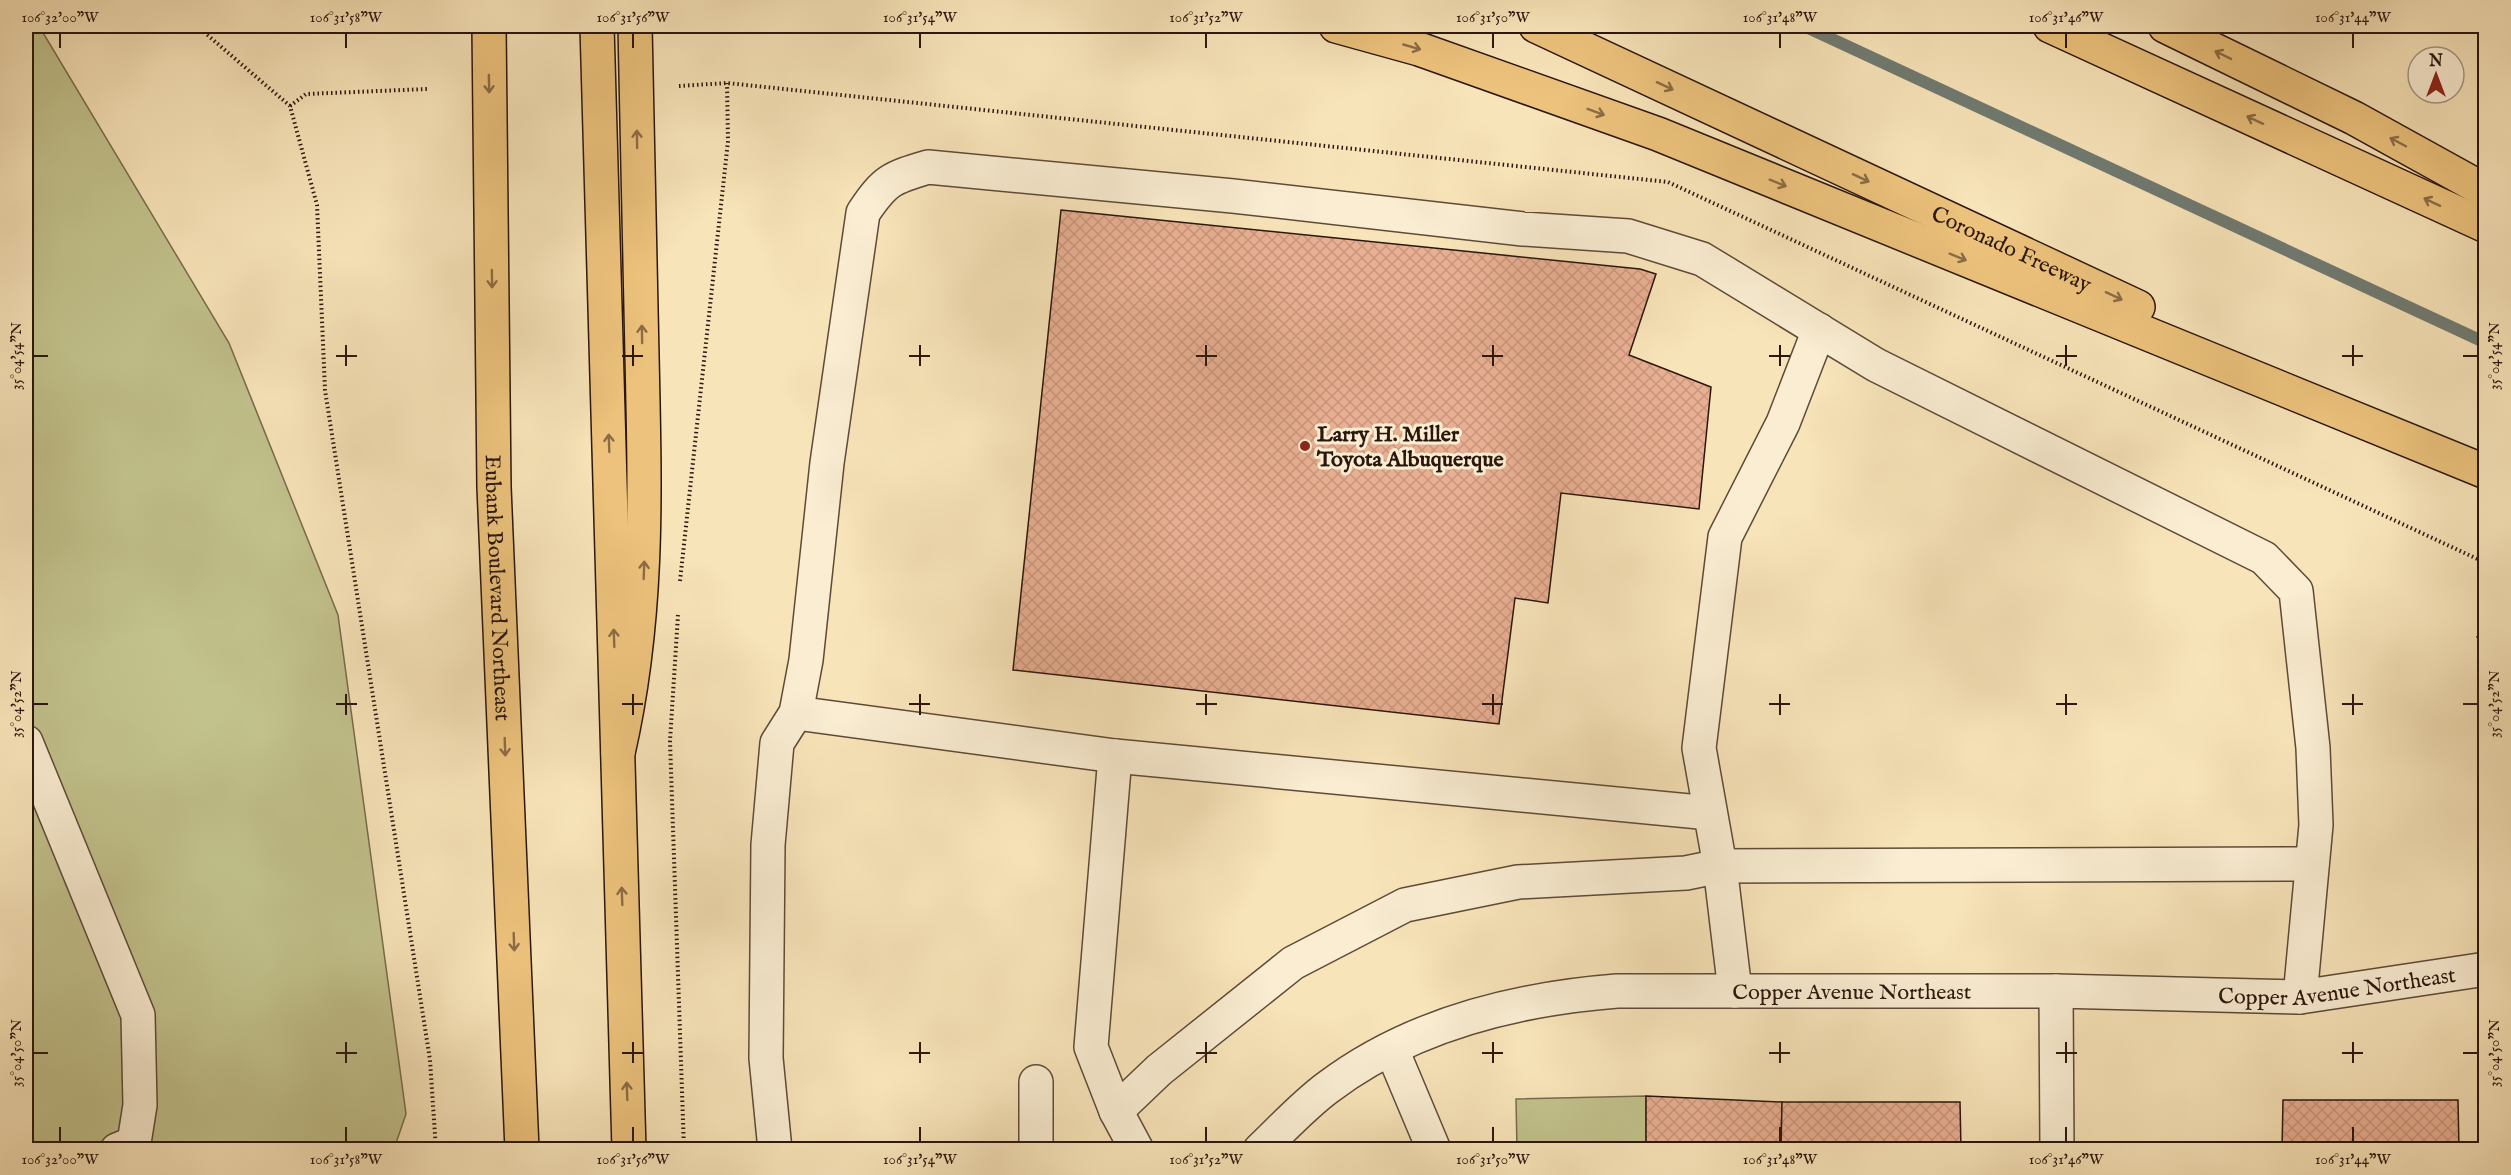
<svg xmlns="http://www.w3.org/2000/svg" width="2511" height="1175" font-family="'IM FELL English',serif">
<defs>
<pattern id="building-cross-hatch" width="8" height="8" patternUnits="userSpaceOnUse" patternTransform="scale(1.5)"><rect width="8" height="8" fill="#e9af92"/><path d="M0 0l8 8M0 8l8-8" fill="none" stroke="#c8967d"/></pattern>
</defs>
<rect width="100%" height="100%" fill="#f8e4b9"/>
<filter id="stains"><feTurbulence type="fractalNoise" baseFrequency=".00333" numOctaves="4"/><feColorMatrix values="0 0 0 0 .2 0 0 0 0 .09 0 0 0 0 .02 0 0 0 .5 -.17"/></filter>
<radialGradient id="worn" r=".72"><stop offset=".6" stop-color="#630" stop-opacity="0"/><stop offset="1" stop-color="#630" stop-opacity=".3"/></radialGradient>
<g fill="#c2c28c" stroke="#766c4d" stroke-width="1.5">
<path d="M26 26H39L229 343 338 615 406 1114 394 1149H26Z"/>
<path d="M1646 1096V1149H1517L1516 1099Z"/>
</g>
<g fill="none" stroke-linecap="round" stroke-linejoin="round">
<path stroke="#707b72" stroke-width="12" d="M1804 26 2486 343"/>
</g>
<g fill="url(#building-cross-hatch)" stroke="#2b160e" stroke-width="1.5">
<path d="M1061 210 1640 269 1656 274 1629 355 1711 387 1699 509 1561 493 1548 603 1515 598 1499 724 1013 670Z"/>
<path d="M1646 1096 1782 1102 1781 1150H1646Z"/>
<path d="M2283 1100H2458L2459 1150H2282Z"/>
<path d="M1782 1102H1960L1961 1150H1781Z"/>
</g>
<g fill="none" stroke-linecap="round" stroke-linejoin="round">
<defs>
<g id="minor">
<path d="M796 713 1115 756 1710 813"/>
<path d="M26 742 138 1015 140 1105 134 1143 117 1150"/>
<path d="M1115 756 1091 1047 1116 1111 1137 1150"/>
<path d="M1735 991 1720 866 1699 748 1725 537 1783 423 1819 330"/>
<path d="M2056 991 2057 1150"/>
<path d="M1392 1050 1434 1150"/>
<path d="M1036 1082V1150"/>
<path d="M1116 1111 1159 1070 1293 963 1405 905 1518 882 1686 873 1720 866 2312 864"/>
<path d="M775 1150 766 1058 768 845 777 743 796 713 806 660 827 463 863 213C885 180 891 178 928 167L1233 196 1523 229 1628 236 1702 259 1876 365 2264 558 2296 591 2313 748 2316 825 2300 997"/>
<path id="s1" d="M1260 1150C1282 1129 1303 1106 1327 1088 1410 1025 1515 999 1617 991H2056L2300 997 2486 969"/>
</g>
<g id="major">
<path id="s2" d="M489 26 494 487 522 1150"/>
<path d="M597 26 629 1150"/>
</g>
<g id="highway">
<path d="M1336 26 1419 49 1658 134 2486 472"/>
<path id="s3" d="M1536 26 2138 307"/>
<path d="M2050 26 2486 226"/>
<path d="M2165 26 2354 118 2486 191"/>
<path d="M618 753C649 617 645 494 642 356 640 246 637 136 635 26"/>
</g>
</defs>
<use href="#minor" stroke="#5e4a39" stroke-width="36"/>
<use href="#major" stroke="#2b160e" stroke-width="36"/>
<use href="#highway" stroke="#2b160e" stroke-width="36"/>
<g stroke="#2b160e" stroke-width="4" stroke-dasharray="1.5 3" stroke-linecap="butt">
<path d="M197 26 290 106 317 205 325 390 430 1060 436 1150"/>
<path d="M679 86 727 83 1668 182 2486 563"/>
<path d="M290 106 306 94 427 89"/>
<path d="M680 581 728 141 727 83"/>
<path d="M678 615 670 741 684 1150"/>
<path d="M2478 638 2486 605"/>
</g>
<use href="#minor" stroke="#faedd2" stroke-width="33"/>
<use href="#major" stroke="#ecc27c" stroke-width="33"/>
<use href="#highway" stroke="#ecc27c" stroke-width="33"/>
</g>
<defs><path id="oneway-shaft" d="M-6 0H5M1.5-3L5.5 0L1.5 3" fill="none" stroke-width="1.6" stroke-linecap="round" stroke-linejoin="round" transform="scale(1.5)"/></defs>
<g stroke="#8c6c45">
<use href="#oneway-shaft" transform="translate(1412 47) rotate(16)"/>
<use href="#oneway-shaft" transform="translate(2223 55) rotate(-154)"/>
<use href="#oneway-shaft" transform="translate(489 84) rotate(89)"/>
<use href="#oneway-shaft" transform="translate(1665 86) rotate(25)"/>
<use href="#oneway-shaft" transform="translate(1596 112) rotate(20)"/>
<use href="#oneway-shaft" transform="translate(2255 120) rotate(-155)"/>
<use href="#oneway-shaft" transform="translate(637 139) rotate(-91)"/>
<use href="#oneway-shaft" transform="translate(2398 142) rotate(-152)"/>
<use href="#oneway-shaft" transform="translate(1861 178) rotate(25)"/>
<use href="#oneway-shaft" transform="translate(1778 183) rotate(22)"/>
<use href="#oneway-shaft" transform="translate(2432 202) rotate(-155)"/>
<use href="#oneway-shaft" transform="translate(1958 257) rotate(22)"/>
<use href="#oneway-shaft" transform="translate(492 279) rotate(89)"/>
<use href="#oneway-shaft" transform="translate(2114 296) rotate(25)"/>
<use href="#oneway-shaft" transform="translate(642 334) rotate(-91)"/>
<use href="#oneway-shaft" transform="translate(609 443) rotate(-92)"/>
<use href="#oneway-shaft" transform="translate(644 570) rotate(-88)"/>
<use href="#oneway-shaft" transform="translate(614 638) rotate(-92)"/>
<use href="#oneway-shaft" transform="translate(505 747) rotate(88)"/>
<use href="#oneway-shaft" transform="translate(622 896) rotate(-92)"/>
<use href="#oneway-shaft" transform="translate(514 942) rotate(88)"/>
<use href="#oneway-shaft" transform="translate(627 1091) rotate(-92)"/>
</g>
<path fill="none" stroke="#2b160e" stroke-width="2" d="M60 33V48M346 33V48M633 33V48M920 33V48M1206 33V48M1493 33V48M1780 33V48M2066 33V48M2353 33V48M346 345V366M633 345V366M920 345V366M1206 345V366M1493 345V366M1780 345V366M2066 345V366M2353 345V366M33 356H48M336 356H357M622 356H643M909 356H930M1196 356H1217M1482 356H1503M1769 356H1790M2056 356H2077M2342 356H2363M2463 356H2478M346 694V715M633 694V715M920 694V715M1206 694V715M1493 694V715M1780 694V715M2066 694V715M2353 694V715M33 704H48M336 704H357M622 704H643M909 704H930M1196 704H1217M1482 704H1503M1769 704H1790M2056 704H2077M2342 704H2363M2463 704H2478M346 1042V1063M633 1042V1063M920 1042V1063M1206 1042V1063M1493 1042V1063M1780 1042V1063M2066 1042V1063M2353 1042V1063M33 1053H48M336 1053H357M622 1053H643M909 1053H930M1196 1053H1217M1482 1053H1503M1769 1053H1790M2056 1053H2077M2342 1053H2363M2463 1053H2478M60 1127V1142M346 1127V1142M633 1127V1142M920 1127V1142M1206 1127V1142M1493 1127V1142M1780 1127V1142M2066 1127V1142M2353 1127V1142"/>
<circle fill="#8f2418" stroke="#faedd2" stroke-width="2" cx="1305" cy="446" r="6"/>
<g text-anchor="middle" stroke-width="6" stroke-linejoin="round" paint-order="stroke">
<g font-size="22" fill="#2b160e" stroke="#faedd2">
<text dy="8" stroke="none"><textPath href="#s3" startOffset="525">Coronado Freeway</textPath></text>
<text dy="8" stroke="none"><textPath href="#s2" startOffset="562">Eubank Boulevard Northeast</textPath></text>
<text dy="8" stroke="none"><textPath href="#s1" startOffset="1122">Copper Avenue Northeast</textPath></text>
<text dy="8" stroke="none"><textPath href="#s1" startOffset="636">Copper Avenue Northeast</textPath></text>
</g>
<g font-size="22" font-weight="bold" fill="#2b160e" stroke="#faedd2" text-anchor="start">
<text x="1317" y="441">Larry H. Miller<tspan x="1317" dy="25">Toyota Albuquerque</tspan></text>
</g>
</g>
<rect width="2511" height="1175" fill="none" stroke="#f8e4b9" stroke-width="66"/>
<g transform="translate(2436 75)"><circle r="28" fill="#faedd2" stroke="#a79784" stroke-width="1.5"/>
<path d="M0-4.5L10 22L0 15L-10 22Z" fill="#8f2418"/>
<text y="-9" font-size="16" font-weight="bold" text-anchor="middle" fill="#2b160e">N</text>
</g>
<rect x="33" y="33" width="2445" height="1109" fill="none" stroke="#2b160e" stroke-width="2"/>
<g font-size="15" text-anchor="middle" fill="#2b160e">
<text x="60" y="22">106°32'00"W</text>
<text x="346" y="22">106°31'58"W</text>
<text x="633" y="22">106°31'56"W</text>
<text x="920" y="22">106°31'54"W</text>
<text x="1206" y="22">106°31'52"W</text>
<text x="1493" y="22">106°31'50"W</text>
<text x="1780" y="22">106°31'48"W</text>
<text x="2066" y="22">106°31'46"W</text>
<text x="2353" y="22">106°31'44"W</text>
<text transform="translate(16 356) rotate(-90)" y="5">35°04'54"N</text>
<text transform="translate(2494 356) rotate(-90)" y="5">35°04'54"N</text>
<text transform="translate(16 704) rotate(-90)" y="5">35°04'52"N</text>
<text transform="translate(2494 704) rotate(-90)" y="5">35°04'52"N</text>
<text transform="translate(16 1053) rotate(-90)" y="5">35°04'50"N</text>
<text transform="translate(2494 1053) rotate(-90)" y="5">35°04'50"N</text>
<text x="60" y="1164">106°32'00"W</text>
<text x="346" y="1164">106°31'58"W</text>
<text x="633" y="1164">106°31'56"W</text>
<text x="920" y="1164">106°31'54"W</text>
<text x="1206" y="1164">106°31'52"W</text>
<text x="1493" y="1164">106°31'50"W</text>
<text x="1780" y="1164">106°31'48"W</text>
<text x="2066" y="1164">106°31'46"W</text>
<text x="2353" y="1164">106°31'44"W</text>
</g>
<rect width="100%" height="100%" filter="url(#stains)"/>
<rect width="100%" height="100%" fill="url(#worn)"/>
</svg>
